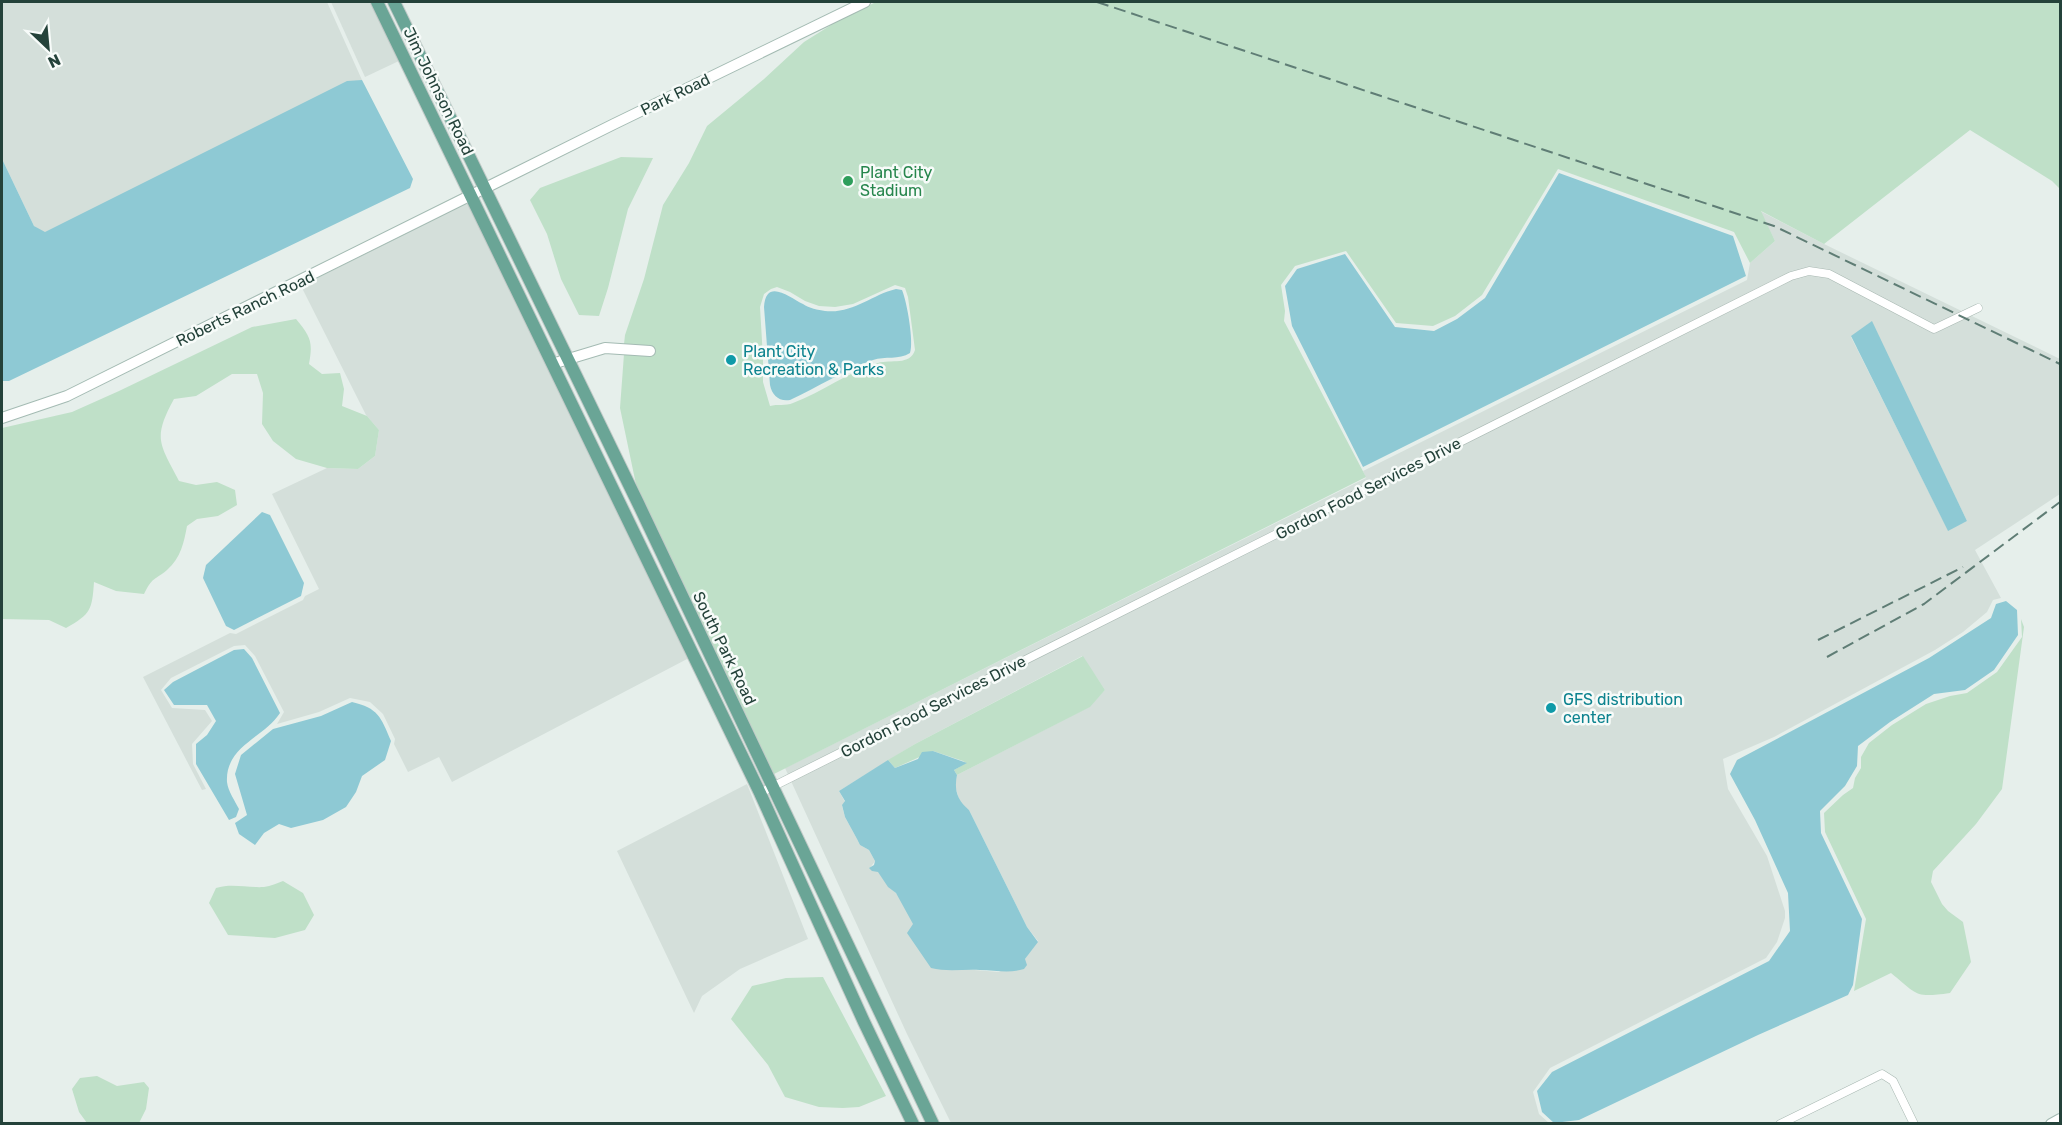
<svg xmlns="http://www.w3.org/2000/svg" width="2062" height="1125" font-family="Rubik,sans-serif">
<rect width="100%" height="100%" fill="#e6efeb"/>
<g fill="#d4dfda" fill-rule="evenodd">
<path d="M2 2H327L362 80 44 233 34 226 3 161H2Z"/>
<path d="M331 2H372L401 60 365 77Z"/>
<path d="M469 202 689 658 452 782 439 757 408 772 394 744 395 739 383 714 370 702 350 698 319 712 277 724 284 712 255 656 245 645 234 646 171 678 161 690 172 708 205 710 212 721 192 744 193 764 206 789 202 790 143 677 230 633 236 634 303 600 305 596 319 589 272 494 327 468 358 469 375 456 379 430 366 415 301 286Z"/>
<path d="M1760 211 1824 244 2060 359V494L1975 550 2001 598 1993 600 1987 612 1963 632 1935 650 1774 737 1723 759 1728 789 1767 856 1785 911V918L1777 942 1766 958 1550 1068 1533 1092 1539 1114 1549 1123H951L907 1034 785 768 1348 487 1366 478 1363 471 1747 280 1750 263 1775 241ZM1871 322 1967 521 1948 530 1851 337ZM1082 656 1105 690 1089 707 957 775 955 785 960 803 969 810 1027 927 1038 941 1025 959 999 972 962 969 896 893 888 886 878 871 870 868 875 861 869 850 860 845 857 839 845 817 842 806 845 802 839 791 915 744Z"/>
<path d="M747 784 808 939 740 969 702 996 694 1013 617 851Z"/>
</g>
<g fill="#bfe0c8" fill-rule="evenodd">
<path d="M876 2H2060V189L2052 181 1970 130 1824 244 1761 211 1775 241 1750 263 1734 232 1558 169 1482 295 1455 316 1433 326 1396 323 1346 251 1295 266 1281 285 1285 311 1284 321 1366 477 772 775 638 494 620 408 624 354 653 356 654 347 624 344 625 335 644 279 663 205 689 163 707 126 764 79 804 42 839 20ZM895 285 905 288 908 297 915 350C910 366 891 359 878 363 848 372 822 392 793 403 786 406 777 404 770 406L763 382V358L760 307 764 294 771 289 777 287 790 292 805 301 819 306 835 307 853 304Z"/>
<path d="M621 157 653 158 628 209 608 288 599 316 579 315 561 279 547 234 530 200 540 188Z"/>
<path d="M296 319C311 337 313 342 309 364L322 374 340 373 344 389 342 406 367 416 379 430 375 456 358 469 327 468 296 459 273 441 262 424 263 393 257 374H232L196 396 174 399C152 439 160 444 179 481L196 485 217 482 235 490 237 505 218 516 197 519 187 526C184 542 181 558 167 570 154 581 153 576 144 594L116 591 94 582C92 610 91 614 66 628L49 620 2 619V428L72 412 119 391 252 327Z"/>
<path d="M2021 619 2024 627 2002 789 1976 824 1933 871 1931 882 1942 904 1948 911 1963 922 1971 962 1950 993C1914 998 1918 995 1891 973L1854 991 1866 919 1825 832 1824 813 1843 795 1853 788 1855 778 1861 768V757L1869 743 1892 725 1926 704 1950 696 1967 693 1997 672 2022 637Z"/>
<path d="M1083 656 1105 690 1090 707 957 775 954 770 966 763 963 761 933 751 895 768 888 760 915 744Z"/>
<path d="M283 881 303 893 314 915 305 930 275 938 228 935 209 903 216 888C232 883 247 888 264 887 271 886 277 883 283 881Z"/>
<path d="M823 977 886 1096 859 1107 843 1108 819 1107 785 1097 768 1065 731 1019 752 986 786 978Z"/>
<path d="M97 1076 117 1086 144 1082 149 1088 146 1109 139 1123H87L79 1112 72 1089 80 1078Z"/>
</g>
<g fill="#8ec9d4">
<path d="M362 80 413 179 410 188 9 381H2V161H3L34 226 45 232 347 81Z"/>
<path d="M1559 173 1733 236 1746 276 1363 467 1292 326 1285 286 1297 269 1345 254 1395 327 1434 331 1457 319 1485 298Z"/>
<path d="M896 289 902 290C907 302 914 342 910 353 899 360 885 356 873 360 844 370 818 387 790 400 779 402 772 395 770 385L764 307C766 277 790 298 803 304 809 308 818 310 825 311 853 314 871 295 896 289Z"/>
<path d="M1872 321 1967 521 1948 531 1851 336Z"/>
<path d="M262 512 270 515 304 583 301 596 234 630 226 626 203 578 206 565Z"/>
<path d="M2006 601 2017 610 2018 635 1994 670 1965 690 1934 694 1890 722 1858 746 1857 766 1845 786 1820 811 1821 833 1862 919 1853 985 1848 995 1758 1035 1579 1120 1554 1123 1542 1112 1537 1091 1552 1072 1769 961 1790 931 1788 893 1755 820 1730 774 1737 760 1929 658 1991 618 1996 604Z"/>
<path d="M244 649 252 658 280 713C264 738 225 746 227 782 228 791 235 801 239 809L236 817 229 820 196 764V744L207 735 216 721 207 705H174L164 690 173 682 234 650Z"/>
<path d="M352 702C378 708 381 717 391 741L385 760 362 776 356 792 346 807 323 820 291 828 279 824 264 833 255 845 239 834 235 823 247 815 235 774 241 755 273 729 321 716Z"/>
<path d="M933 751 967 763 954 770 957 775C954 790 957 800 969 810L1027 927 1038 942 1025 959 1027 965 1024 969C1008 974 995 970 980 970 964 969 946 972 931 968L907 933 913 924 896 893 888 887 878 872 872 871 869 868 874 865 875 861 869 850 860 845 857 839 845 817 842 805 845 801 839 791 888 760 895 768 918 759 922 752Z"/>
</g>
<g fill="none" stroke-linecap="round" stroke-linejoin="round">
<defs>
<g id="street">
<path d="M760 793 1791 276 1809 271 1829 274 1934 329 1978 308"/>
<path d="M1780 1124 1882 1074 1893 1081 1914 1124"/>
</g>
<g id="secondary">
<path d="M552 364 605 348 650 351"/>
<path d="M2 418 67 396 614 124 865 2"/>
<path d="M2051 1124 2060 1119"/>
</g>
<g id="primary">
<path d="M377 2 760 793 864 1022 913 1124"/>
<path d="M394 2 638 503 933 1124"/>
</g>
</defs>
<use href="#street" stroke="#a8b8b2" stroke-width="9"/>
<use href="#secondary" stroke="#a4bbb3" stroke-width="12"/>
<use href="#primary" stroke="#c2cac8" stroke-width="14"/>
<use href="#street" stroke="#fff" stroke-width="8"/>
<use href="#secondary" stroke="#fff" stroke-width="10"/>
<use href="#primary" stroke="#6aa596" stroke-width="12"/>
<g stroke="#5f7d75" stroke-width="2" stroke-dasharray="12 6" stroke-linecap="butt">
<path d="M1097 2 1774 226 2060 364"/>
<path d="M1818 640 1963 567"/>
<path d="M1827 657 1924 604 2060 502"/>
</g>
</g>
<circle fill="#2e9e5b" stroke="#f7fbf9" stroke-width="2" cx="848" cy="181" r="6"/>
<g fill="#0f9aa8" stroke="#f7fbf9" stroke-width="2">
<circle cx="731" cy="360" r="6"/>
<circle cx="1551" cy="708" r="6"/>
</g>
<g text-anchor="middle" stroke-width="5" stroke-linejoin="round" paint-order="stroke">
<g font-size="16" fill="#24423a" stroke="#f7fbf9">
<text transform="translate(439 91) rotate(64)" y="6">Jim Johnson Road</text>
<text transform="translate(675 94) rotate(-26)" y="6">Park Road</text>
<text transform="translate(245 308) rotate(-26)" y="6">Roberts Ranch Road</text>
<text transform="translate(1368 488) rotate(-27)" y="6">Gordon Food Services Drive</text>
<text transform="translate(725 648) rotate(64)" y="6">South Park Road</text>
<text transform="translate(933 706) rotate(-27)" y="6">Gordon Food Services Drive</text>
</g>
<g font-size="16" fill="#27864d" stroke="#f7fbf9" text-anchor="start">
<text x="860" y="178">Plant City<tspan x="860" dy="18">Stadium</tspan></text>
</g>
<g font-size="16" fill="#0d838f" stroke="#f7fbf9" text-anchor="start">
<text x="743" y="357">Plant City<tspan x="743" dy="18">Recreation &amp; Parks</tspan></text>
<text x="1563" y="705">GFS distribution<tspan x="1563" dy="18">center</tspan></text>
</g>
</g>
<rect width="2062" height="1125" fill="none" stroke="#24423a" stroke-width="6"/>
<g transform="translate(48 48) rotate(154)" stroke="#f7fbf9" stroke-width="4.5" paint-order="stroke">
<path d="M0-4.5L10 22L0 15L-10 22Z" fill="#24423a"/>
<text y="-9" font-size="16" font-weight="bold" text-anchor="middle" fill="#24423a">N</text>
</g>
</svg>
